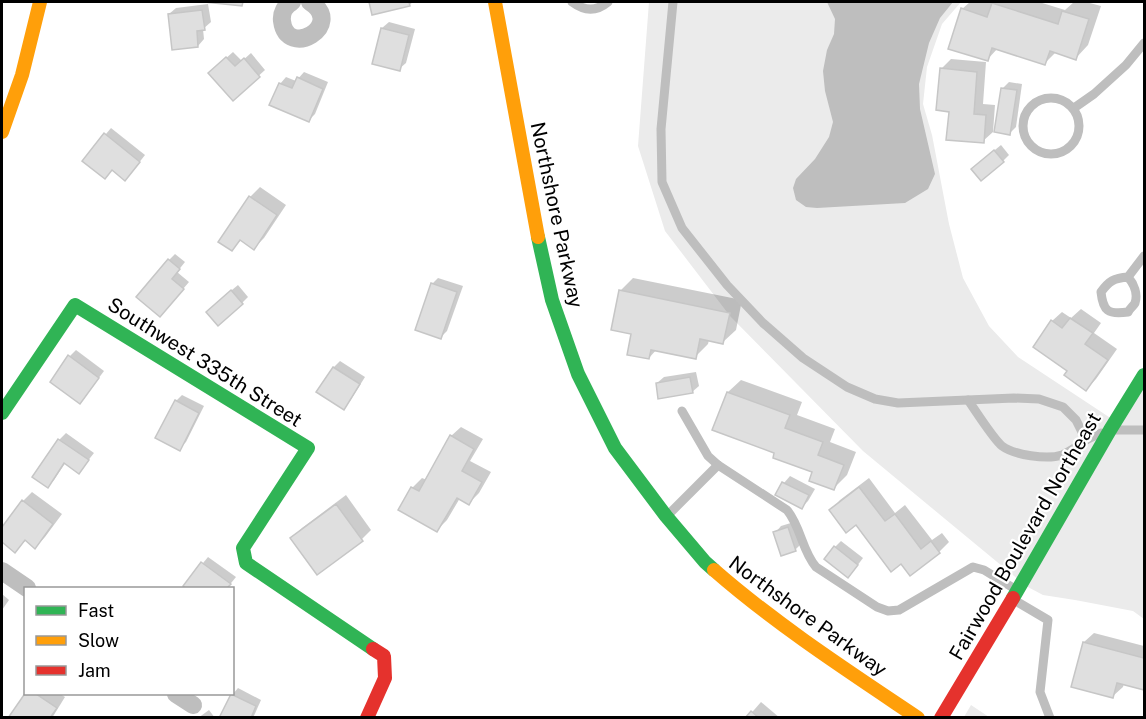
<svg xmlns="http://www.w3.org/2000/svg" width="1146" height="719" font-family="'Public Sans',sans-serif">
<rect width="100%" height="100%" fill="#fff"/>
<g fill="#ebebeb">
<path d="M649 2H961L942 24 927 67 923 104 932 135 949 224 963 278 989 326 1018 357 1115 421 1144 375V619L1133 611 1075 600 1043 595 1026 586 863 451 730 316 665 231 638 146Z"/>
<path d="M971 705 989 717H964Z"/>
</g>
<path fill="#bebebe" d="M827 2H953L940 18 929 43 919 84 920 109 935 174 928 189 905 203 817 208 806 207 796 200 793 188 796 179 815 159 829 137 833 122 825 91 823 71 827 50 834 34 835 19Z"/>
<g fill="#0003">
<path d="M370 2H413L409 5 373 14Z"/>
<path d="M970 2H1039L1065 10 1074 2H1086L1101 6 1088 45 1076 58 1056 52 1045 63 998 48 987 60 962 9Z"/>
<path d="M208 4 211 22 203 29 204 39 198 46 169 14 176 8Z"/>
<path d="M389 22 415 29 406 63 399 69 382 28Z"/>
<path d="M233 52 242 61 251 53 265 70 233 99 216 67Z"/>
<path d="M951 59 986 62 983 104 995 105 993 132 983 141 950 110 941 69Z"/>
<path d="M304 72 328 82 315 114 309 120 280 84 286 77 296 81Z"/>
<path d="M1009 82 1022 84 1016 127 1010 133 1002 89Z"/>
<path d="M111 128 145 155 131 173 84 160Z"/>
<path d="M1001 145 1009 155 1003 161 979 163Z"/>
<path d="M260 187 286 205 264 238 254 248 242 239 232 249 250 197Z"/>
<path d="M175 254 185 262 177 272 189 282 166 309 169 260Z"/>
<path d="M438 278 463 286 447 331 441 337 432 284Z"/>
<path d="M633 278 742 300 736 330 723 342 709 340 708 344 695 357 657 349 649 358 633 333 620 291Z"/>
<path d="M238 285 248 297 242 303 214 305Z"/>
<path d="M1081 309 1101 323 1094 333 1117 349 1096 379 1086 389 1069 370 1052 321 1062 312 1071 318Z"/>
<path d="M76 350 104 371 86 395 70 356Z"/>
<path d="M340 361 365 377 350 401 343 408 318 391 334 367Z"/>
<path d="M696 372 699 386 692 392 657 383 664 377Z"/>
<path d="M741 380 802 402 797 415 835 429 830 442 856 452 847 475 834 488 814 471 776 452 728 392Z"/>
<path d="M182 395 204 406 186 442 179 449 176 401Z"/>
<path d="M461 427 483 439 470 461 491 472 479 493 469 503 460 498 447 520 437 530 412 488 422 478 427 480 451 436Z"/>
<path d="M66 433 94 453 79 472 66 462 54 480 48 486 34 477 59 440Z"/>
<path d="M790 476 815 489 808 501 802 507 777 495 784 483Z"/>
<path d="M869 478 895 513 905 505 932 540 942 533 949 542 939 552 910 574 902 562 856 523 831 510 840 500Z"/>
<path d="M32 492 62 514 45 537 35 547 26 540 15 551 2 540V530L23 501Z"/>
<path d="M346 495 371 530 362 539 292 538 302 528Z"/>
<path d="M794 522 802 543 795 550 775 533 781 526Z"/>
<path d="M841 541 863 558 854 570 835 547Z"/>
<path d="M208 557 236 577 227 588H189L185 585Z"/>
<path d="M2 594 9 600 2 610Z"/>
<path d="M1094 633 1144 646V689L1124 683 1123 687 1113 696 1084 642Z"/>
<path d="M238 688 261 700 253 718H221L232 695Z"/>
<path d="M26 694H60L65 697 52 718H10Z"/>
<path d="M761 702 780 718H747Z"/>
<path d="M209 710 215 718H198Z"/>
</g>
<g fill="#dfdfdf" stroke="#c6c6c6" stroke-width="1.5">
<path d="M204 2H243L242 6Z"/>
<path d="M369 2H409L410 6 372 15Z"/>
<path d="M992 3 1058 24 1062 11 1089 19 1076 60 1050 51 1045 65 992 48 988 61 948 49 961 8 987 17Z"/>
<path d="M202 10 205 30 197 31 198 47 172 50 168 14Z"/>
<path d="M381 28 409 35 400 71 372 64Z"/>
<path d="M226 57 235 66 244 58 260 77 233 101 208 73Z"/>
<path d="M940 68 977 72 974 114 986 115 984 143 946 140 949 112 936 110Z"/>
<path d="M297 77 323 89 309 122 269 105 279 83 292 88Z"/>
<path d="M1001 88 1017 90 1010 135 994 132Z"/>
<path d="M104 133 140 162 125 181 112 170 105 179 82 161Z"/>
<path d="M994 150 1004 162 981 181 971 169Z"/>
<path d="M249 196 277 215 254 250 240 240 232 251 218 242Z"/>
<path d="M168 259 180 269 172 279 184 289 160 317 136 297Z"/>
<path d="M431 283 457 292 441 339 415 330Z"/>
<path d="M231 290 243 304 218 326 206 312Z"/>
<path d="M619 290 730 313 723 344 700 339 696 359 651 350 649 359 627 355 631 334 611 330Z"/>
<path d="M1070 318 1093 333 1085 344 1108 360 1086 391 1064 375 1067 371 1033 347 1051 320 1062 328Z"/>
<path d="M68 355 99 378 80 404 50 382Z"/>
<path d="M333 367 360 384 344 410 316 392Z"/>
<path d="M690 377 693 393 658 399 656 383Z"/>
<path d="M727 392 790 415 785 428 823 442 818 455 844 465 834 490 809 481 812 472 773 458 774 453 712 430Z"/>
<path d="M175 400 199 413 180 451 155 438Z"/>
<path d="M450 435 474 449 462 471 482 482 469 505 457 498 437 532 398 510 411 487 419 491Z"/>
<path d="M58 439 89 460 79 474 64 463 48 488 32 477Z"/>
<path d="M782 482 809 495 802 509 775 495Z"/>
<path d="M859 487 885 521 895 514 921 549 931 541 940 553 910 576 901 564 891 572 856 525 846 533 829 510Z"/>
<path d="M22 500 53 524 35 549 25 540 15 553 2 542V527Z"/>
<path d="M336 504 363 541 317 575 290 538Z"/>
<path d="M788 527 796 551 781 556 773 532Z"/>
<path d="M834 546 858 565 848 578 824 559Z"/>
<path d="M201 562 231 584 227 588H186L183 586Z"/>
<path d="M1083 642 1144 658V690L1117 683 1113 698 1071 687Z"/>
<path d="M26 692V694H36L57 708 50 718H8Z"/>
<path d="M231 694 256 706 251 718H219Z"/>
<path d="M751 711 759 718H745Z"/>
</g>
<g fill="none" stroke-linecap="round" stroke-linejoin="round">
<g stroke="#bebebe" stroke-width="9">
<path d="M572 2C584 11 596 12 608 2"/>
<path d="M673 2 661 129 662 182 682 228 727 285 763 323 803 358 847 387 875 399 898 403 1014 398 1039 399 1063 407 1076 420 1086 440 1101 433"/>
<circle cx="1051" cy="126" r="28"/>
<path d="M1074 108 1094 94 1126 65 1144 43"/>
<path d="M1128 277C1134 284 1138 294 1135 303 1134 305 1128 311 1128 312 1108 315 1103 311 1101 292 1109 281 1114 278 1128 277L1144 256"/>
<path d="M968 400C975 410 994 440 1002 446 1014 455 1047 460 1062 455 1070 452 1079 445 1086 440"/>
<path d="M682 411 708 456 718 465 787 510C801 527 802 551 816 567L877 607 888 611 899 610 973 567 984 570 1015 589"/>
<path d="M1114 430H1144"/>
<path d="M668 515 718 465"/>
<path d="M1014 600 1048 620 1040 692 1050 718"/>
</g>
<g stroke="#bebebe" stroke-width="18">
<path d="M292 2C285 6 281 13 282 21 287 60 346 25 310 2"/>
<path d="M2 571 27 588"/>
<path d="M176 694 193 705"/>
</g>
<g stroke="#30b455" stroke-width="14">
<path d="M538 237 552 300 578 374 615 448 666 516 705 562 714 570"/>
<path d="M2 413 75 305 308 448 243 548 246 563 373 649"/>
<path d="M1013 598 1110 430 1144 375"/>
</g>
<g stroke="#ff9f0a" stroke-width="14">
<path d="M495 2 538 237"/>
<path d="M2 132 22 75 40 2"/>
<path d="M714 570C777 625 848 671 918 718"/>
</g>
<g stroke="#e5322d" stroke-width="14">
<path d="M367 718 385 678 384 656 373 649"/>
<path d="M941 718 1013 598"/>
</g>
</g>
<g text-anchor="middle" stroke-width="4.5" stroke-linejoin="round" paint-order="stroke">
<g font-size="20" fill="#000" stroke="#fff">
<text transform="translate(557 215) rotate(78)" y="7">Northshore Parkway</text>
<text transform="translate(205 362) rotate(32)" y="7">Southwest 335th Street</text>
<text transform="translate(1025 536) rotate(-60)" y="7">Fairwood Boulevard Northeast</text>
<text transform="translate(808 616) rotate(36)" y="7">Northshore Parkway</text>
</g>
</g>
<rect width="1146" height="719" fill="none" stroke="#000000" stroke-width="6"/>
<rect x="24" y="587" width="210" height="108" fill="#ffffff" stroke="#999999" stroke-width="1.5"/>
<rect x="36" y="606" width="30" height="9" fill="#30b455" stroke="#999999" stroke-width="1.5"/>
<text x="78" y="617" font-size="18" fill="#000000">Fast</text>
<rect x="36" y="636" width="30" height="9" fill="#ff9f0a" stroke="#999999" stroke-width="1.5"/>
<text x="78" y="647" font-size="18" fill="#000000">Slow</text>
<rect x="36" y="666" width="30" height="9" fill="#e5322d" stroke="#999999" stroke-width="1.5"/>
<text x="78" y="677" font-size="18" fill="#000000">Jam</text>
</svg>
